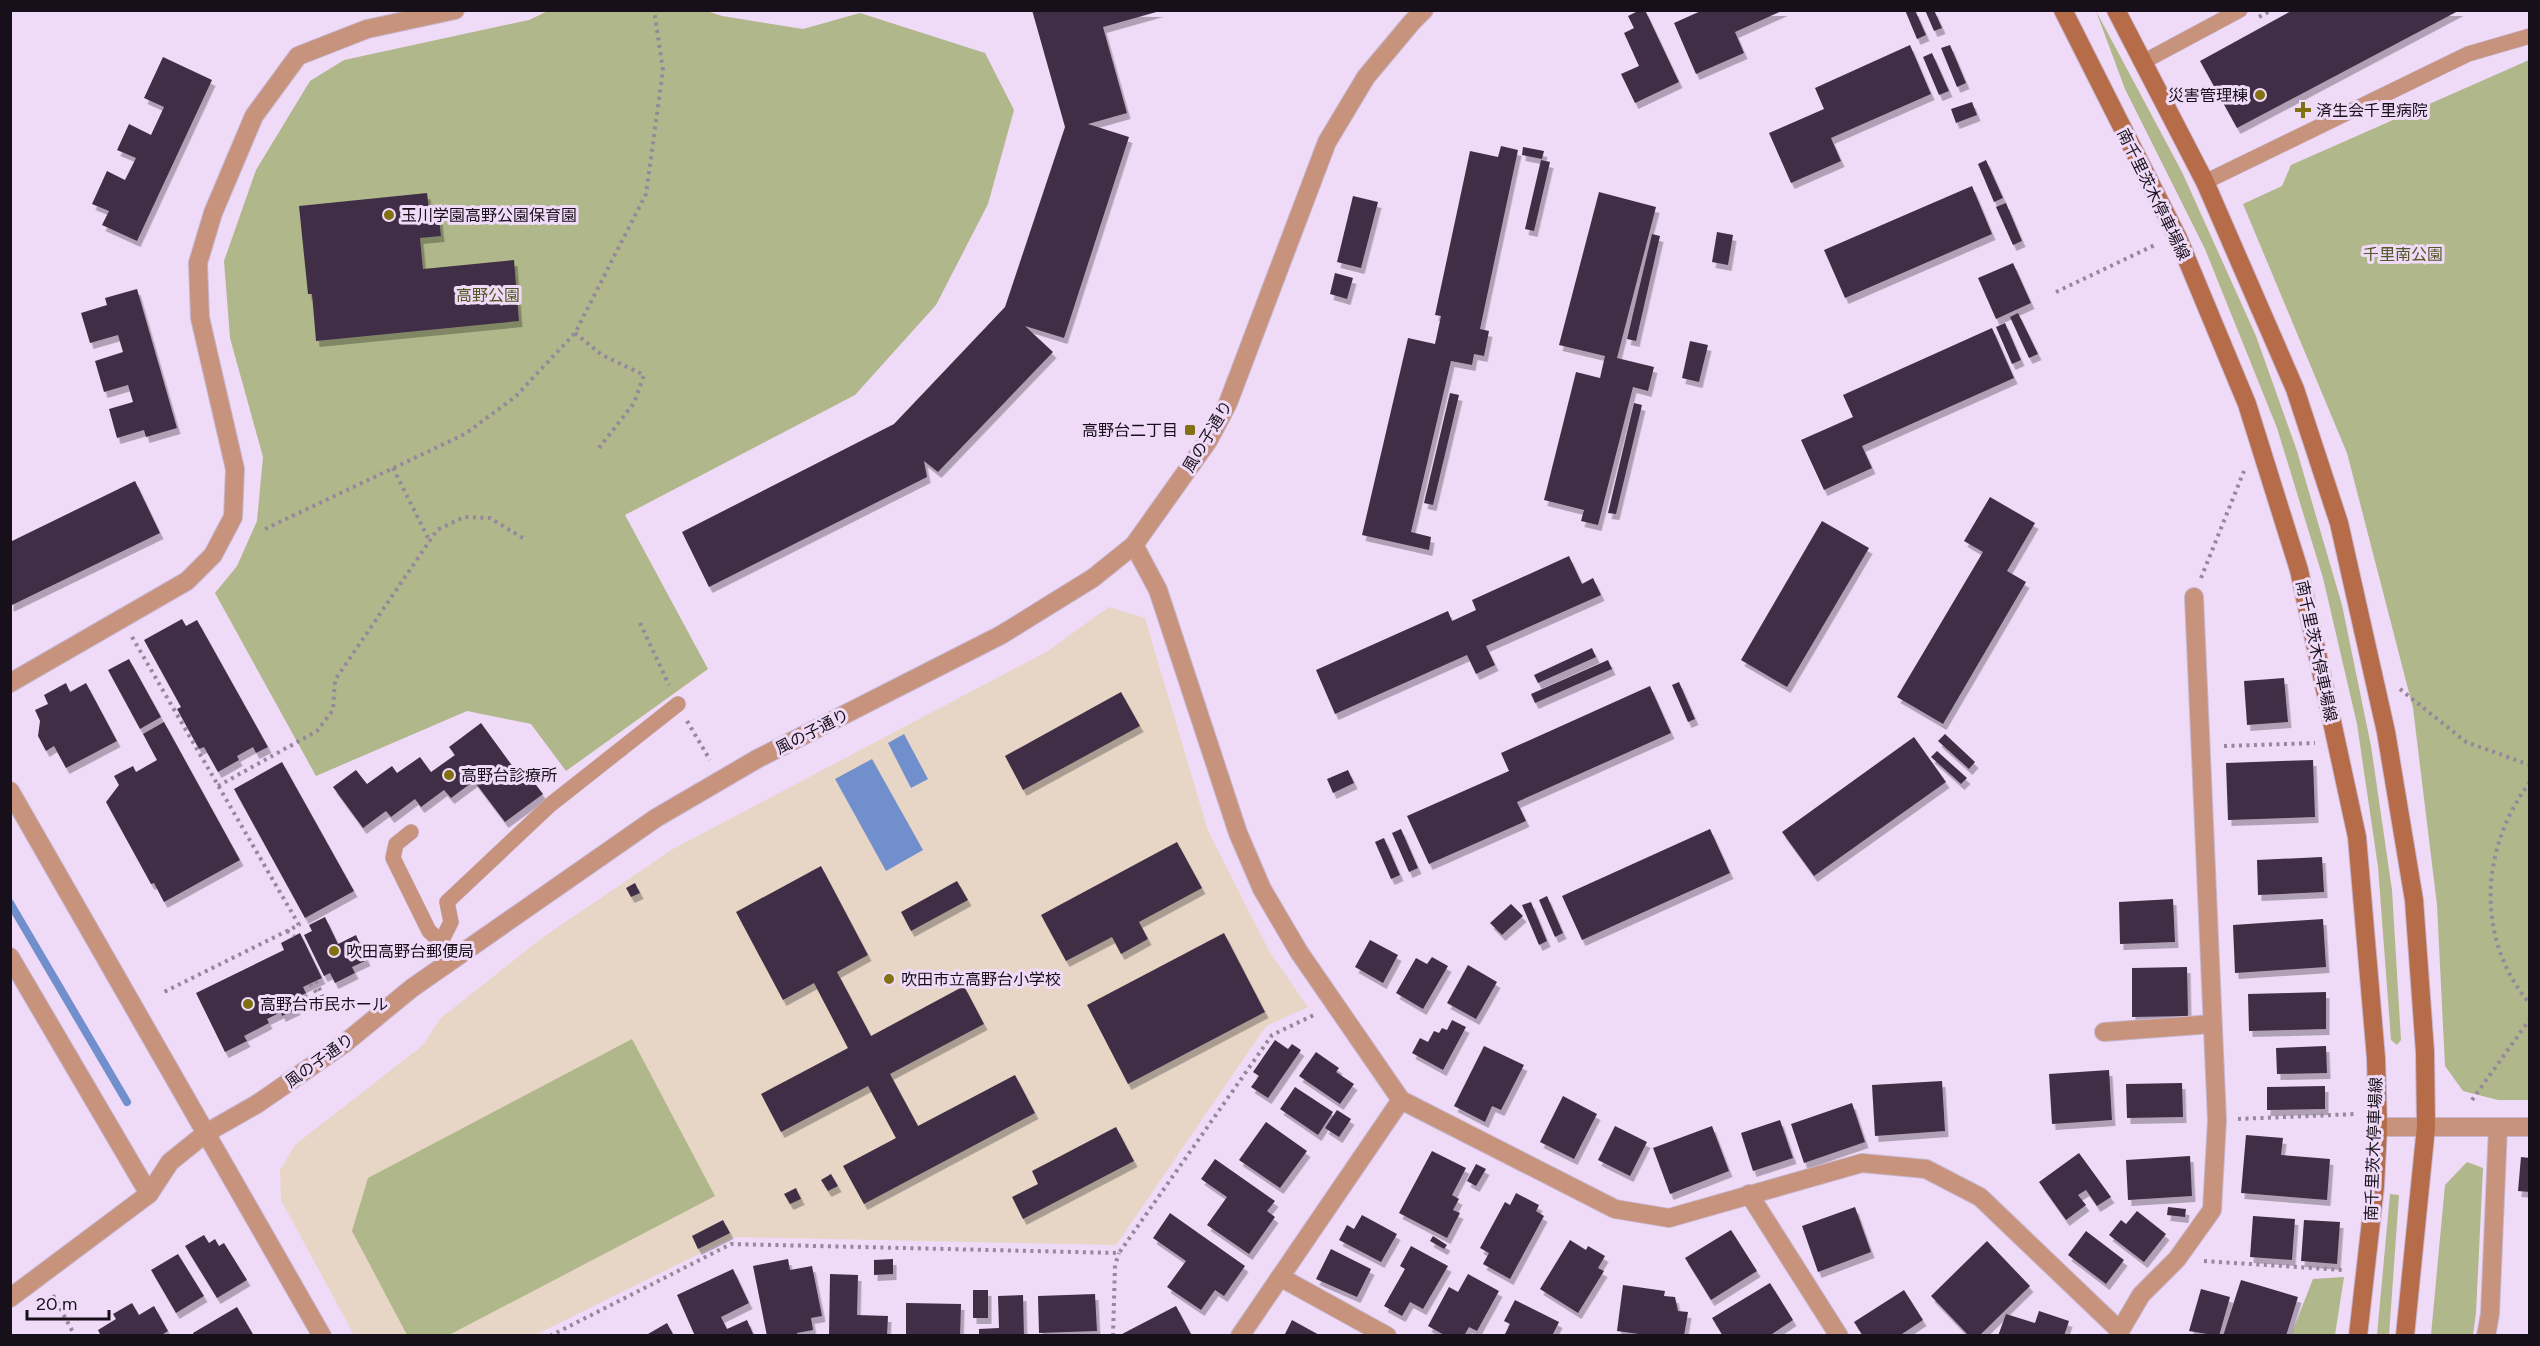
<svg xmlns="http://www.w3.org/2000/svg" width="2540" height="1346" font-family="Figtree,'Noto Sans JP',sans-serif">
<defs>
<filter id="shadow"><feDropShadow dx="3.5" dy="6" stdDeviation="0" flood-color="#0004"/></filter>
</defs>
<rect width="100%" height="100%" fill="#efdaf7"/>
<path fill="#e7d5c5" d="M1109 607 1145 618 1208 831 1269 951 1308 1007 1266 1026 1116 1245 733 1237 535 1335H354L281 1200 280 1170 296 1144 422 1046 441 1018 542 938 673 849 1048 651Z"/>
<g fill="#b0b78a">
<path d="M550 10 707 11 722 16 803 29 860 13 985 53 1014 110 988 204 936 305 855 395 625 515 708 669 566 771 531 724 467 711 316 776 215 593 237 566 257 521 263 457 230 338 224 261 256 170 310 81 344 60 529 20Z"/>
<path d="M2096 11 2182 172 2256 336 2297 451 2342 605 2371 746 2392 890 2401 1040 2397 1045 2391 1040 2378 867 2357 724 2323 578 2277 428 2205 249 2125 89Z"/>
<path d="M2529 60 2530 1100H2498L2463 1091 2445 1066 2437 905 2413 708 2347 453 2243 204 2282 186 2291 165Z"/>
<path d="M632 1039 715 1196 449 1335H407L352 1231 368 1178Z"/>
<path d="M2467 1162 2483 1168 2476 1313 2473 1335H2431L2445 1185Z"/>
<path d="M2390 1194 2399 1195 2389 1335H2377Z"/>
<path d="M2344 1277 2335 1335H2291L2313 1279Z"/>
</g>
<g fill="#708fcc">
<path d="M904 734 928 779 911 788 888 743Z"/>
<path d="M872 759 923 850 886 871 835 779Z"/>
</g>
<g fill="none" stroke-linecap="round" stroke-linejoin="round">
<path stroke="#708fcc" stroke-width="8" d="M10 903 127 1102"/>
</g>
<g fill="#402f46" filter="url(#shadow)">
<path d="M1032 10 1160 11 1103 27 1127 113 1088 124 1129 137 1064 338 1025 326 1053 352 938 472 924 461 927 477 709 587 682 532 894 424 1005 307 1065 127Z"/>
<path d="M1640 10H1645L1679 82 1635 103 1621 74 1639 66 1624 33 1634 28 1628 16Z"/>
<path d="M1703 10H1784L1735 32 1744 53 1696 74 1674 23Z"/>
<path d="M1905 10H1915L1926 35 1917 39Z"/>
<path d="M1925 10H1934L1942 28 1934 31Z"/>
<path d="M2293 10H2460L2237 128 2200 61Z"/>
<path d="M1910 45 1931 94 1831 138 1841 161 1791 183 1769 133 1824 109 1815 88Z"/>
<path d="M1950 45 1966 83 1957 87 1941 48Z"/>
<path d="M1932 53 1949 91 1939 95 1923 57Z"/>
<path d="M163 57 212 80 137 241 102 225 109 211 92 204 107 171 125 180 136 158 117 150 129 124 151 135 164 107 144 98Z"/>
<path d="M1972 102 1977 115 1956 123 1951 109Z"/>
<path d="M1501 146 1518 150 1480 329 1489 331 1484 356 1474 354 1472 365 1451 361 1411 532 1431 537 1429 550 1362 535 1408 338 1435 344 1441 316 1435 315 1470 151 1498 157Z"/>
<path d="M1523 147 1544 151 1542 159 1522 155Z"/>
<path d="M1541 160 1550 162 1534 231 1525 229Z"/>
<path d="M1986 160 2003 198 1994 202 1978 164Z"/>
<path d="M1972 186 1992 234 1845 298 1824 250Z"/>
<path d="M1599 192 1656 207 1617 358 1654 367 1648 391 1633 387 1598 525 1581 521 1584 510 1544 500 1576 372 1600 378 1605 356 1559 345Z"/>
<path d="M427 193 429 209 438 208 441 236 420 238 423 269 514 260 519 321 316 341 312 294H308L299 206Z"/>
<path d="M1353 196 1378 202 1361 268 1337 262Z"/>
<path d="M2006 203 2022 241 2013 245 1996 207Z"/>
<path d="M1717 232 1733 235 1728 265 1712 262Z"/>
<path d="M1652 234 1660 236 1636 341 1627 339Z"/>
<path d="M2013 263 2031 303 1996 319 1978 278Z"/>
<path d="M1335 273 1353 278 1347 299 1330 294Z"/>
<path d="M137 289 177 428 146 437 144 430 117 438 109 409 133 402 128 385 104 392 95 361 123 352 118 335 90 343 81 313 107 305 105 298Z"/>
<path d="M2018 313 2038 354 2029 358 2010 317Z"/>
<path d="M2005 323 2021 360 2012 364 1996 327Z"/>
<path d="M1992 328 2014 378 1862 446 1872 468 1824 490 1801 440 1853 417 1843 395Z"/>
<path d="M1690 341 1708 345 1699 382 1682 378Z"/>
<path d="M1450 393 1459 395 1433 505 1424 503Z"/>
<path d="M1634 403 1642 405 1616 514 1608 513Z"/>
<path d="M135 481 160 533 10 606V542Z"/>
<path d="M1990 497 2035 523 2007 571 2026 582 1943 724 1897 697 1983 552 1964 541Z"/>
<path d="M1822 521 1869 548 1787 687 1741 660Z"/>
<path d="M1569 556 1582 584 1593 578 1601 595 1486 646 1495 665 1476 674 1467 655 1335 714 1316 670 1448 611 1452 621 1476 610 1472 600Z"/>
<path d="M182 619 186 626 197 620 268 747 256 753 253 747 237 756 239 760 218 772 204 747 199 749 177 709 181 707 144 640Z"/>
<path d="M1592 648 1596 657 1538 683 1534 675Z"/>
<path d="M129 659 161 717 140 729 108 670Z"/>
<path d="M1608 660 1612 669 1535 703 1531 694Z"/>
<path d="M2284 678 2288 722 2247 725 2244 681Z"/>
<path d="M1679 682 1695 719 1688 722 1672 685Z"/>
<path d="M66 683 70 692 86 683 117 741 66 768 54 746 46 751 38 736 40 721 35 710 48 704 44 695Z"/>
<path d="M1650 686 1671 733 1517 802 1526 821 1429 864 1407 816 1509 771 1501 753Z"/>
<path d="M1121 692 1140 726 1023 790 1005 756Z"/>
<path d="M164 722 240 860 164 902 154 883 151 884 106 802 119 785 114 776 133 766 136 772 157 760 143 734Z"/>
<path d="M481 723 524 782 530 777 543 794 505 822 474 781 451 798 444 790 421 807 415 799 391 817 386 811 363 828 333 787 356 770 367 784 392 766 397 773 420 757 431 772 455 755 449 747Z"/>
<path d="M1945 734 1975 762 1969 769 1938 741Z"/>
<path d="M1914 737 1946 782 1814 876 1782 832Z"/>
<path d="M1937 751 1967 778 1961 784 1931 757Z"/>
<path d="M2313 760 2315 817 2228 820 2226 763Z"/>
<path d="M282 762 354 891 305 918 234 789Z"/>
<path d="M1348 770 1354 783 1333 793 1327 779Z"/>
<path d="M1401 829 1418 868 1409 872 1392 833Z"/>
<path d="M1710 829 1730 873 1582 940 1562 896Z"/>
<path d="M1384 838 1400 875 1391 879 1375 842Z"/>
<path d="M1177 842 1202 888 1139 922 1148 939 1121 954 1112 937 1066 961 1041 915Z"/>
<path d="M2322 857 2324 892 2258 895 2257 860Z"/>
<path d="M821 866 868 955 837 972 871 1036 964 986 984 1024 890 1074 918 1126 1015 1075 1035 1113 864 1204 843 1166 896 1138 868 1086 781 1132 761 1094 848 1048 814 983 783 1000 736 912Z"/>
<path d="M957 881 968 900 911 931 901 912Z"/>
<path d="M635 883 640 893 631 897 626 888Z"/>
<path d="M1547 896 1563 933 1555 937 1539 900Z"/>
<path d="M2173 899 2175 942 2120 944 2119 902Z"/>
<path d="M1531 902 1547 941 1539 945 1522 905Z"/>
<path d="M1511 904 1523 916 1502 935 1490 923Z"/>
<path d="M325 917 338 944 356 935 367 960 352 967 355 973 335 983 330 973 324 976 304 935 312 931 309 925Z"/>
<path d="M2323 919 2326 967 2235 973 2233 925Z"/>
<path d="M300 933 322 978 303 987 306 993 292 1000 297 1009 282 1016 281 1012 267 1019 269 1023 244 1036 247 1041 225 1052 196 993 284 950 281 943Z"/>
<path d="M1224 933 1265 1012 1128 1084 1087 1005Z"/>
<path d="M1370 940 1398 955 1383 983 1355 967Z"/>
<path d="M1432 957 1448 966 1423 1009 1396 993 1416 958 1427 964Z"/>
<path d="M1468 965 1497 982 1476 1019 1447 1003Z"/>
<path d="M2187 967 2188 1016 2132 1017V968Z"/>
<path d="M2326 992V1029L2249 1031 2248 994Z"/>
<path d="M1452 1020 1466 1027 1443 1070 1412 1053 1420 1038 1428 1042 1434 1031 1439 1033 1442 1028 1447 1030Z"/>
<path d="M1275 1040 1288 1049 1292 1044 1301 1050 1268 1098 1251 1087 1259 1076 1253 1072Z"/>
<path d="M1484 1046 1524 1065 1501 1110 1492 1106 1485 1122 1454 1106Z"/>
<path d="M2326 1046 2327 1073 2277 1074 2276 1048Z"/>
<path d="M1316 1052 1339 1068 1336 1072 1354 1084 1340 1104 1299 1076Z"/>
<path d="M2109 1070 2112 1120 2052 1124 2049 1074Z"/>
<path d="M1942 1081 1945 1131 1875 1136 1872 1085Z"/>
<path d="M2182 1083 2183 1117 2127 1118 2126 1084Z"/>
<path d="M2325 1086V1109L2267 1110V1087Z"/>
<path d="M1295 1087 1333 1112 1318 1135 1280 1109Z"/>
<path d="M1563 1096 1597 1114 1574 1159 1540 1142Z"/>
<path d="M1852 1103 1865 1142 1804 1163 1791 1124Z"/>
<path d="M1337 1110 1351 1119 1339 1137 1325 1128Z"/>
<path d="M1780 1120 1793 1158 1753 1171 1741 1133Z"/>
<path d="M1266 1122 1307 1151 1280 1188 1239 1160Z"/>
<path d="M1615 1126 1647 1142 1630 1176 1598 1160Z"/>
<path d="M1712 1126 1729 1171 1670 1194 1653 1148Z"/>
<path d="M1116 1127 1134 1161 1023 1219 1012 1197 1038 1184 1032 1171Z"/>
<path d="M2246 1135 2283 1138 2281 1155 2330 1159 2327 1200 2241 1193Z"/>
<path d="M1432 1151 1466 1168 1452 1195 1459 1199 1453 1210 1460 1213 1447 1238 1399 1213Z"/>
<path d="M2079 1153 2111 1197 2097 1206 2086 1190 2078 1195 2086 1205 2066 1220 2039 1182Z"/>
<path d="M2190 1156 2192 1196 2128 1200 2126 1160Z"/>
<path d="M2521 1157 2530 1158V1192L2518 1191Z"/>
<path d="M1215 1159 1275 1201 1267 1211 1275 1217 1249 1254 1207 1225 1227 1197 1201 1179Z"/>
<path d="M1476 1164 1486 1169 1476 1186 1467 1181Z"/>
<path d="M831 1174 838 1186 828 1191 821 1180Z"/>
<path d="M796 1188 801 1199 790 1204 784 1194Z"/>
<path d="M1516 1193 1539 1205 1536 1211 1544 1216 1510 1279 1483 1264 1489 1253 1480 1248 1505 1202 1510 1205Z"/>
<path d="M1855 1207 1871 1252 1818 1272 1802 1226Z"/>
<path d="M2168 1207 2186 1209 2185 1217 2167 1215Z"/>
<path d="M2137 1211 2166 1234 2144 1262 2109 1235 2121 1220 2126 1224Z"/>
<path d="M1170 1213 1245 1266 1224 1296 1215 1290 1201 1310 1167 1287 1186 1261 1153 1238Z"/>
<path d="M1362 1215 1397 1234 1381 1262 1339 1240 1347 1225 1354 1229Z"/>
<path d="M2253 1216 2295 1219 2292 1260 2250 1257Z"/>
<path d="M723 1220 730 1233 698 1249 692 1236Z"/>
<path d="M2304 1220 2340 1222 2337 1264 2301 1261Z"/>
<path d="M1731 1230 1757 1271 1711 1300 1685 1258Z"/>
<path d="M2086 1231 2124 1260 2106 1284 2068 1255Z"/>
<path d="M204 1235 209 1243 215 1239 219 1246 224 1243 247 1280 217 1298 185 1246Z"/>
<path d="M1433 1236 1447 1245 1444 1249 1430 1241Z"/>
<path d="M1570 1240 1586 1250 1588 1246 1605 1256 1598 1268 1604 1271 1578 1313 1540 1289Z"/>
<path d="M1987 1241 2030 1286 1979 1336H1969L1931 1296Z"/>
<path d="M1411 1246 1448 1266 1423 1309 1410 1302 1402 1316 1384 1306 1405 1269 1400 1266Z"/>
<path d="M1331 1249 1371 1269 1357 1297 1316 1279Z"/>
<path d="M178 1254 204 1296 176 1313 151 1270Z"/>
<path d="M788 1259 790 1270 812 1266 822 1316 811 1318 813 1330 797 1333V1336H767L753 1266Z"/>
<path d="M893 1259V1274L874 1275V1260Z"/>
<path d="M733 1269 749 1303 721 1317 727 1329 747 1320 754 1336H695L677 1295Z"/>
<path d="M830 1274 858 1275 857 1315 888 1316 887 1336H829Z"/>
<path d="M1468 1274 1499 1291 1477 1331 1469 1327 1464 1336H1446L1428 1326 1449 1287 1458 1292Z"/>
<path d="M2241 1280 2298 1297 2286 1336H2223Z"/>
<path d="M1770 1283 1793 1320 1769 1336H1723L1712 1318Z"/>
<path d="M1623 1285 1665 1291 1664 1296 1675 1297 1678 1311 1688 1312 1684 1336H1653L1617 1331Z"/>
<path d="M2201 1289 2230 1297 2219 1336 2189 1331Z"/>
<rect x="973" y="1290" width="15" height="28"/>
<path d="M1904 1290 1923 1320 1899 1336H1863L1854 1322Z"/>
<path d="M1095 1294 1097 1331 1039 1333 1038 1296Z"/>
<path d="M1023 1295 1024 1336H979V1329L999 1328 998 1296Z"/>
<path d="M1515 1300 1559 1322 1552 1336H1504L1510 1324 1504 1321Z"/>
<path d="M132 1303 139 1315 154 1306 168 1331 160 1336H101L98 1330 116 1319 113 1314Z"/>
<path d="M906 1303 961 1304 960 1336H906Z"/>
<path d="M1176 1306 1192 1336H1123L1122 1334Z"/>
<path d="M237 1307 254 1336H194L193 1333Z"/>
<path d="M2039 1311 2069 1321 2064 1336H1998L2006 1314 2035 1323Z"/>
<path d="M1292 1320 1321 1336H1284Z"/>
<path d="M667 1323 674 1336H649L648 1334Z"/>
</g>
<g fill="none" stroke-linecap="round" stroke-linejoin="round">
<defs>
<g id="service">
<path d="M2143 62 2240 10"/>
<path d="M2205 182 2468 54 2530 36"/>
<path d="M411 832 396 844 393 858 429 931 441 942 450 961"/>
<path d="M441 942 451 922 447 902 550 805 678 704"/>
</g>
<g id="minor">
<path d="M1134 545 1158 590 1238 833 1262 889 1299 952 1401 1100 1615 1209 1669 1218 1862 1163 1926 1169 1980 1197 2120 1331 2119 1336"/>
<path d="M10 957 149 1194"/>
<path d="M2104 1032 2212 1024"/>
<path d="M1749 1194 1839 1336"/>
<path d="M1280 1277 1387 1336"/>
<path d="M2120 1331 2141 1295 2177 1259 2212 1210 2217 1120 2194 597"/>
<path d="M1240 1336 1401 1100"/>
<path d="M2486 1336 2490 1314 2498 1127"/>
</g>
<g id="tertiary">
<path d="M10 683 187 581 213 555 233 517 235 469 200 318 198 263 213 213 254 116 298 56 367 29 455 10"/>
<path d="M10 791 322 1336"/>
<path d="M2378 1127H2530"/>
<path d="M10 1298 149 1194 170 1162 206 1133 257 1104 345 1043 412 988 656 818 757 759 1001 635 1093 578 1134 545 1208 441 1228 403 1327 142 1366 77 1412 22 1424 10"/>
</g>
<g id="secondary">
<path d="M2063 10 2178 238 2247 404 2299 570 2357 837 2376 1058 2378 1127 2375 1186 2358 1336"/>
<path d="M2116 10 2205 182 2295 389 2339 523 2386 732 2414 900 2425 1052 2426 1127 2405 1336"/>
</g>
</defs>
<use href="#service" stroke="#c8b6cf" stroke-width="16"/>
<use href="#minor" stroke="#c8b6cf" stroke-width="20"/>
<use href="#tertiary" stroke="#c8b6cf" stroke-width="20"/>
<use href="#secondary" stroke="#c8b6cf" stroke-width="20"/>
<g stroke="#96879c" stroke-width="4" stroke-dasharray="3 4.5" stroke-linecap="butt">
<path d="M2259 17 2272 10"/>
<path d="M2056 292 2157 244"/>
<path d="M575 333 602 355 644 375 634 403 599 448"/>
<path d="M393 468 429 540"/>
<path d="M265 529 465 434 515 397 575 333 646 194 663 70 654 10"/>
<path d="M2201 578 2244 471"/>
<path d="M640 623 669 685"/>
<path d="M132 637 299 925 164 992"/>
<path d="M2400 689 2466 742 2530 765"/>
<path d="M687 721 710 760"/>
<path d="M2224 746 2315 743"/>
<path d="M2530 782C2480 848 2475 939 2530 1004"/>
<path d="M218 786 317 731 333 710 335 680 437 530 464 517 490 518 526 540"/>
<path d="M287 931 294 936"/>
<path d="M316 981 325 1002"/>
<path d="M310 984 328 1008"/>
<path d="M2472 1100 2530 1019"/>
<path d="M2238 1119 2356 1114"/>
<path d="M2204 1261 2343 1270"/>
<path d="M53 1295 75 1336"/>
<path d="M550 1336 731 1244 1119 1253 1272 1035 1316 1014"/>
<path d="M1113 1336 1115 1265 1119 1253"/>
</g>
<use href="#service" stroke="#c7937d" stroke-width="15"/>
<use href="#minor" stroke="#c7937d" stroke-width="18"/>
<use href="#tertiary" stroke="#c7937d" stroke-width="18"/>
<use href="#secondary" stroke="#b66b49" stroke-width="18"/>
</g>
<g fill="#817111" stroke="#efdaf7" stroke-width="2">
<circle cx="2260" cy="95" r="6"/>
<path d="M2300 101h6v6h6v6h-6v6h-6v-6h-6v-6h6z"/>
<circle cx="389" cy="215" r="6"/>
<rect x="1184" y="424" width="12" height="12" rx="3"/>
<circle cx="449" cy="775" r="6"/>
<circle cx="334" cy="951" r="6"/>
<circle cx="889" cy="979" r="6"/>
<circle cx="248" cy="1004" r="6"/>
</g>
<g text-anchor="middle" stroke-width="6" stroke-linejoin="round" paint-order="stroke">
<g font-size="16" fill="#17101a" stroke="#efdaf7" text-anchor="start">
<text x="2248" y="101" text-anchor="end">災害管理棟</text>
<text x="2316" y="116">済生会千里病院</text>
<text x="401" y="221">玉川学園高野公園保育園</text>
<text x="1178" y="436" text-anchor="end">高野台二丁目</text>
<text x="461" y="781">高野台診療所</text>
<text x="346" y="957">吹田高野台郵便局</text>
<text x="901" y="985">吹田市立高野台小学校</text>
<text x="260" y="1010">高野台市民ホール</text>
</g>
<g font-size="16" fill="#17101a" stroke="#efdaf7">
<text transform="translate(2154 194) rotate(64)" y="6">南千里茨木停車場線</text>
<text transform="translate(1207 436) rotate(-59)" y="6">風の子通り</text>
<text transform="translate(2317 651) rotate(78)" y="6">南千里茨木停車場線</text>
<text transform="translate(812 731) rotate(-27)" y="6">風の子通り</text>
<text transform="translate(319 1060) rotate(-36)" y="6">風の子通り</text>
<text transform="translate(2373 1149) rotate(-88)" y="6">南千里茨木停車場線</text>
</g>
<g font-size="16" fill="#515822" stroke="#efdaf7">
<text x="2403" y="260">千里南公園</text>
<text x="488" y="301">高野公園</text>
</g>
</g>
<rect width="2540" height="1346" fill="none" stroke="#17101a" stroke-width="24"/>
<path d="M27 1310v9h82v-9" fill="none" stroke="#17101a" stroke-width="3"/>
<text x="36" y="1310" font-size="18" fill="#17101a" stroke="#efdaf7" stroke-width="4.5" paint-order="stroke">20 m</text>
</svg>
